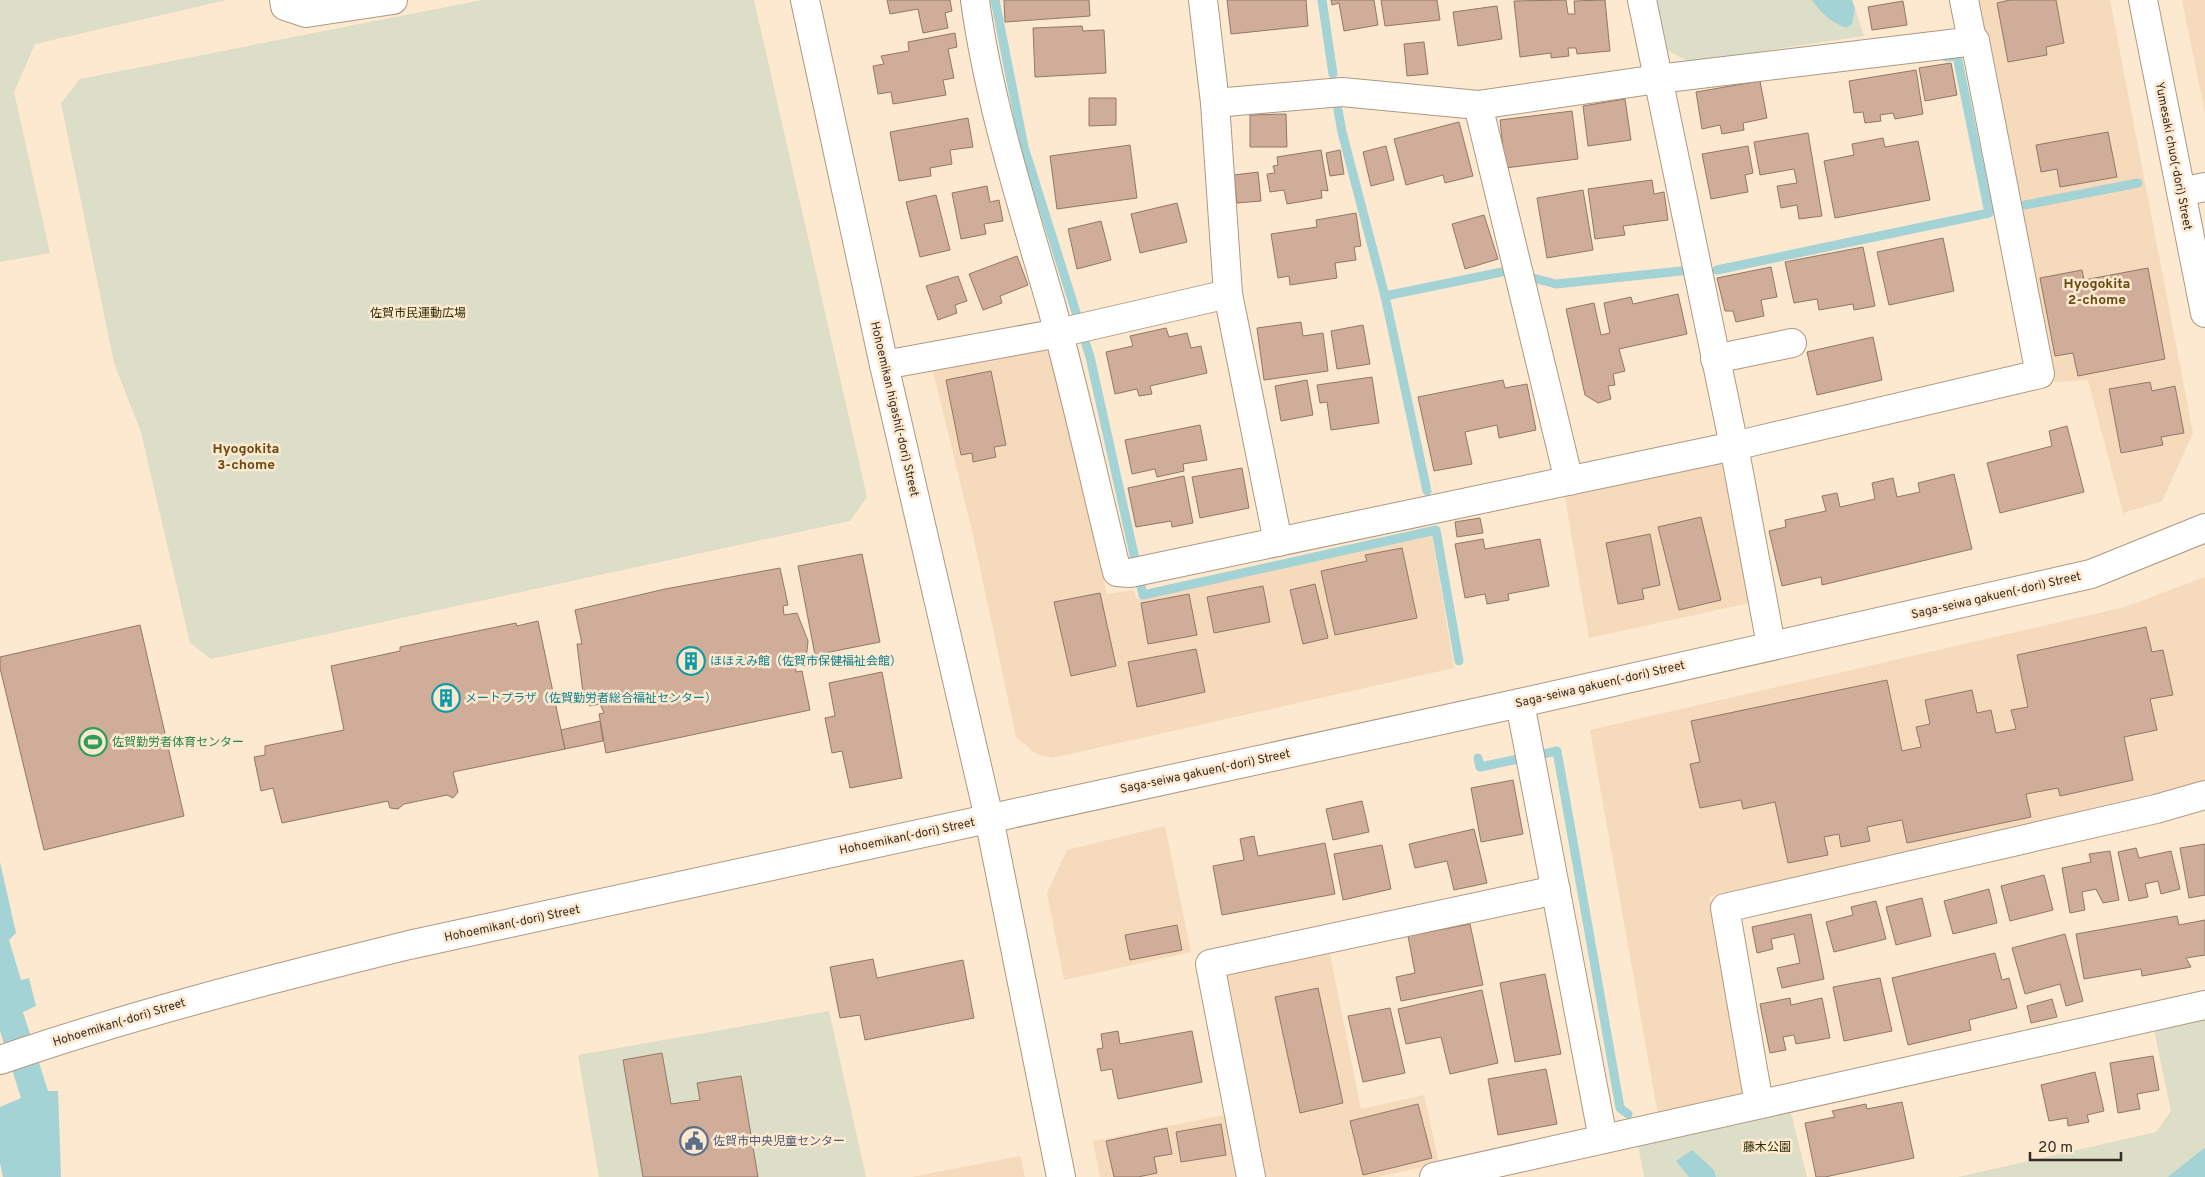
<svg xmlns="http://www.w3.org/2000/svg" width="2205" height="1177" font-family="Overpass,'Noto Sans JP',sans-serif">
<rect width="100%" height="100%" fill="#fde8d0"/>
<g fill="#f5dabc">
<path d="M1976 0H2110L2193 433 2162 501 2123 513 2088 380 2055 382Z"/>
<path d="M2182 0H2205V113Z"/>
<path d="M1043 348 1055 359 1107 594 1133 590 1137 599 1432 535 1454 668 1052 758 1035 753 1016 737 973 535 933 371Z"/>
<path d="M1721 460 1749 603 1589 638 1564 492Z"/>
<path d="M2205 577V782L2153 797 1710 897 1746 1098 1658 1115 1590 730 2125 607Z"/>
<path d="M1165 826 1191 952 1064 980 1047 893 1067 850Z"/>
<path d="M1329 949 1361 1109 1424 1095 1439 1163 1378 1177H1261L1220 972Z"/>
<path d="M1225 1115 1237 1177H1100L1093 1141Z"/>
<path d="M1020 1156 1025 1177H911Z"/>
</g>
<g fill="#dcdec7">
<path d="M0 0H227L35 44 14 92 50 253 0 262Z"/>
<path d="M482 0H754L867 497 850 521 211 659 190 643 141 432 114 363 61 103 80 79Z"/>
<path d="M1656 0H1852L1864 36 1689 62 1665 49Z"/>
<path d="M829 1011 866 1177H599L578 1055Z"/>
<path d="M2205 1019V1177H1958L2156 1132 2171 1111 2154 1030Z"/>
<path d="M1791 1113 1807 1177H1644L1638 1145Z"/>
</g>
<g fill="#a3d3d5">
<path d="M1812 0H1852L1855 9 1852 24 1846 28C1831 22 1821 13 1812 0Z"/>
<path d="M0 862 16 933 9 940 21 980 29 978 36 1006 23 1012 48 1091H58L61 1177H3L0 1163V1107L21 1098 0 1031Z"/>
<path d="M2205 1148V1177H2168L2203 1149Z"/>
<path d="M1692 1150 1714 1170 1716 1177H1689L1676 1161Z"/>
</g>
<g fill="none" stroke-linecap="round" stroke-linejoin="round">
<g stroke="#a3d3d5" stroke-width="9">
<path d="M995 0 1024 147 1090 357 1143 595 1436 530 1459 661"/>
<path d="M1322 0 1333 74"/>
<path d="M1338 110 1342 132 1385 296 1427 491"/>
<path d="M2025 205 2138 183"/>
<path d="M1717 270 1989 213 1957 56 1946 57"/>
<path d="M1533 278 1556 284 1681 271"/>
<path d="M1385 296 1502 272"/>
<path d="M1478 758 1480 767 1557 751 1620 1108 1628 1114"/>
</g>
</g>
<g fill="#d0ad98" stroke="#917768">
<path d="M887 0H950L952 11 945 13 948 28 923 33 918 9 890 14Z"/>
<path d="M1004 0H1089L1090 16 1005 22Z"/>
<path d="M1227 0H1306L1308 26 1231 34Z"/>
<path d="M1331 0H1374L1378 25 1344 31 1339 3 1332 5Z"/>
<path d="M1381 0H1437L1440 20 1385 26Z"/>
<path d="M1566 0 1568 14H1575L1574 1 1605 0 1610 51 1577 54 1576 48H1568L1569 56 1551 58V53L1520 57 1514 1Z"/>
<path d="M2056 0 2064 43 2046 47 2047 55 2008 62 1997 3 2010 0Z"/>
<path d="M1903 1 1907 25 1872 30 1868 7Z"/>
<path d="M1497 6 1502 39 1458 46 1453 12Z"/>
<path d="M1082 26 1083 31 1104 30 1106 73 1035 77 1033 28Z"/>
<path d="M955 33 957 47 948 49 954 78 943 80 946 95 893 104 891 92 878 94 873 66 884 64 881 56 909 51 908 42Z"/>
<path d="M1424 42 1428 74 1407 76 1404 44Z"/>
<path d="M1951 63 1957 95 1925 101 1919 68Z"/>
<path d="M1916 70 1923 114 1895 119 1893 113 1880 115 1881 121 1865 123 1863 112 1854 113 1849 81Z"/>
<path d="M1760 81 1767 118 1743 123 1744 130 1722 134 1720 125 1702 129 1696 92Z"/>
<path d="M1089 98H1116V125L1089 126Z"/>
<path d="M1625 99 1631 140 1588 146 1583 106Z"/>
<path d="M1572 111 1578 159 1505 168 1500 120Z"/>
<path d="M1286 114 1287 147H1250V115Z"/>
<path d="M968 118 973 147 950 150 952 164 930 168 931 176 899 181 890 132Z"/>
<path d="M1459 122 1473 176 1445 183 1443 175 1406 185 1394 139Z"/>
<path d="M2108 132 2117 177 2060 187 2057 169 2041 172 2036 145Z"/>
<path d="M1808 133 1822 216 1799 219 1797 205 1781 208 1777 186 1797 183 1794 169 1760 175 1754 142Z"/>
<path d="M1883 138 1885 147 1918 141 1930 200 1835 218 1824 161 1854 155 1852 144Z"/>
<path d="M1130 145 1137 198 1057 209 1050 156Z"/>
<path d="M1386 146 1394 180 1371 186 1363 152Z"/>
<path d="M1748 146 1753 173 1745 175 1748 192 1711 199 1702 154Z"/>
<path d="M1321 150 1328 191 1321 190 1322 198 1287 204 1284 190 1270 192 1267 174 1275 173 1273 166 1278 165 1277 157Z"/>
<path d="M1340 150 1344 174 1330 176 1326 153Z"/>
<path d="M1258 172 1261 201 1237 203 1234 175Z"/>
<path d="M1652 180 1654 194 1664 192 1668 220 1623 226 1625 235 1595 239 1588 189Z"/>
<path d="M987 186 990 202 999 200 1003 221 984 224 986 234 961 239 952 193Z"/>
<path d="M1583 190 1593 250 1547 258 1537 198Z"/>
<path d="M936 195 950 250 920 257 906 202Z"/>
<path d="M1177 203 1187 242 1140 253 1131 214Z"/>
<path d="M1356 213 1361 246 1354 247 1356 260 1335 263 1337 278 1290 285 1289 276 1278 278 1271 234 1317 227 1316 220Z"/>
<path d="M1484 215 1498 259 1465 269 1452 224Z"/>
<path d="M1101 221 1111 260 1077 269 1068 229Z"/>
<path d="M1943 238 1954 291 1889 305 1877 252Z"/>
<path d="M1863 247 1875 306 1854 310 1853 304 1819 310 1817 299 1794 303 1785 262Z"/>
<path d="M1017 256 1028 285 1000 296 1002 303 983 310 969 274Z"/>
<path d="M1771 267 1777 297 1761 300 1764 316 1736 322 1733 311H1725L1717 278Z"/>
<path d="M2148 268 2165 359 2078 376 2073 353 2055 356 2040 278 2082 270 2084 280Z"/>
<path d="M958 276 967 301 955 305 957 313 938 320 926 286Z"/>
<path d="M1678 294 1687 334 1619 349 1625 371 1613 374 1615 385 1608 386 1611 399 1598 403 1585 395 1566 309 1594 303 1601 335 1610 333 1604 303 1631 297 1633 304Z"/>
<path d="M1301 322 1303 336 1323 333 1328 371 1264 380 1257 328Z"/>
<path d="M1363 325 1370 364 1337 369 1331 331Z"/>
<path d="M1166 328 1169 337 1187 333 1191 348 1201 346 1207 373 1150 386 1152 394 1139 396 1137 389 1115 394 1106 352 1133 346 1130 336Z"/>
<path d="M1873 337 1882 380 1817 395 1807 352Z"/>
<path d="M991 371 1006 445 994 447 996 457 973 462 972 453 961 455 946 380Z"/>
<path d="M1372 377 1379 423 1331 430 1327 402 1320 403 1317 385Z"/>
<path d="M1307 380 1313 415 1281 421 1275 386Z"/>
<path d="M1503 380 1505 388 1527 384 1536 430 1499 438 1497 425 1465 432 1472 464 1434 471 1418 397Z"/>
<path d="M2150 382 2152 391 2175 386 2184 433 2161 437 2163 445 2121 453 2109 389Z"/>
<path d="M1200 425 1207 460 1183 464 1184 471 1157 477 1155 469 1132 474 1125 440Z"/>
<path d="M2067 426 2084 492 2000 513 1987 463 2052 446 2049 431Z"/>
<path d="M1242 468 1249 508 1200 518 1192 477Z"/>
<path d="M1954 474 1972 549 1822 585 1821 577 1782 586 1769 531 1786 527 1785 520 1826 511 1822 496 1837 493 1840 507 1875 499 1872 483 1893 478 1897 497 1920 492 1918 483Z"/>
<path d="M1184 476 1193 523 1172 527 1171 521 1136 527 1128 488Z"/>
<path d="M1701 517 1721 600 1679 610 1658 527Z"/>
<path d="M1480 518 1483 533 1457 537 1455 522Z"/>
<path d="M1650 534 1660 585 1642 589 1644 599 1618 604 1606 543Z"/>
<path d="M1483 539 1485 549 1540 539 1549 586 1508 594 1509 600 1487 604 1485 594 1465 598 1455 544Z"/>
<path d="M1402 548 1417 618 1335 635 1321 571 1367 561 1365 555Z"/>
<path d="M862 554 880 642 815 655 798 566Z"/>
<path d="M780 568 788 605 783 606 784 615 797 613 808 641 806 660 795 662 796 672 802 671 810 710 606 753 599 714 604 713 600 704 590 706 583 693 577 644H582L575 610 665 589Z"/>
<path d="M1315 584 1328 638 1303 644 1290 590Z"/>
<path d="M1263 586 1270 622 1214 633 1207 597Z"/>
<path d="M1100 593 1116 666 1071 676 1054 602Z"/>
<path d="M1189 594 1197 635 1148 644 1141 603Z"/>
<path d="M538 621 565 749 453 772 458 792 453 798 447 795 404 804 398 809 390 808 388 801 282 823 273 788 261 791 254 757 265 755V746L344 730 331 666 400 651V647L516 623 517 626Z"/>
<path d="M140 625 184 816 44 850 0 668V657Z"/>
<path d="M2146 627 2152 652 2163 650 2173 695 2150 699 2157 730 2124 737 2133 780 2060 796 2058 788 2026 794 2031 817 1907 843 1902 820 1867 827 1870 841 1841 847 1839 834 1824 837 1828 855 1788 863 1775 802 1743 809 1741 800 1700 808 1690 764 1700 762 1691 721 1887 680 1902 751 1921 747 1916 727 1930 724 1925 700 1972 690 1977 713 1991 710 1996 733 2016 729 2011 710 2028 707 2017 655Z"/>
<path d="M1196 649 1205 692 1137 707 1128 662Z"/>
<path d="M882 672 902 778 850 788 842 751 832 753 825 718 835 716 829 683Z"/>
<path d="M600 721 603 741 565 749 561 730Z"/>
<path d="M1513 780 1523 834 1481 842 1471 788Z"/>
<path d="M1362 801 1369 832 1333 840 1326 809Z"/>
<path d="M1474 829 1487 883 1454 890 1447 861 1415 868 1409 844Z"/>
<path d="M1254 836 1258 856 1325 843 1335 894 1222 915 1213 866 1244 860 1240 839Z"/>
<path d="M2205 844V895L2189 898 2180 848Z"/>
<path d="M1382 845 1391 889 1343 900 1334 854Z"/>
<path d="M2136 848 2139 858 2171 851 2180 889 2161 894 2158 881 2145 884 2148 897 2129 901 2118 852Z"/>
<path d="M2110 851 2119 900 2103 903 2096 889 2082 892 2085 910 2070 913 2062 868 2091 862 2089 854Z"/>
<path d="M2044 875 2053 910 2010 921 2001 886Z"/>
<path d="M1989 889 1997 923 1953 934 1944 901Z"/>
<path d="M1922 898 1931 936 1896 945 1886 907Z"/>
<path d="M1876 901 1886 939 1834 952 1826 922 1853 915 1851 907Z"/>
<path d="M1811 914 1824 979 1782 988 1777 968 1800 963 1794 934 1771 939 1773 949 1757 953 1752 927Z"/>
<path d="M2177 916 2179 925 2205 920V955L2186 958 2191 967 2142 976 2141 969 2084 979 2076 934Z"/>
<path d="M1470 924 1483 985 1401 1001 1396 977 1415 973 1408 936Z"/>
<path d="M1177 925 1182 950 1130 960 1125 935Z"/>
<path d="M2065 934 2083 1001 2066 1006 2060 984 2025 994 2012 948Z"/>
<path d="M1995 953 2002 980 2009 978 2017 1008 1969 1020 1971 1030 1908 1045 1892 978Z"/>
<path d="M873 959 877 978 963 960 974 1018 865 1040 860 1015 840 1018 830 967Z"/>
<path d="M1545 974 1561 1054 1515 1062 1500 983Z"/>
<path d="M1880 978 1892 1031 1844 1041 1833 987Z"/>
<path d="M1318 988 1343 1103 1300 1113 1275 997Z"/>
<path d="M1482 990 1498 1063 1450 1074 1441 1037 1406 1044 1398 1009Z"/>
<path d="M1790 998 1791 1005 1822 998 1830 1038 1796 1044 1794 1035 1783 1037 1786 1050 1770 1053 1760 1004Z"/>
<path d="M2052 999 2057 1017 2031 1023 2027 1006Z"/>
<path d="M1390 1008 1405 1073 1363 1082 1348 1016Z"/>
<path d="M1118 1031 1120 1044 1192 1031 1202 1082 1118 1099 1112 1069 1101 1071 1097 1049 1103 1048 1101 1034Z"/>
<path d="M662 1053 671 1104 700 1100 697 1083 741 1076 758 1177H643L623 1060Z"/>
<path d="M2153 1056 2159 1090 2137 1094 2140 1109 2118 1113 2110 1063Z"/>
<path d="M1546 1069 1557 1124 1498 1135 1488 1079Z"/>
<path d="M2095 1072 2104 1111 2087 1115 2089 1122 2068 1126 2067 1118 2049 1121 2041 1085Z"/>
<path d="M1902 1102 1914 1158 1825 1177H1816L1805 1123 1835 1117 1832 1111 1866 1104 1867 1109Z"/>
<path d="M1418 1104 1432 1158 1363 1175 1350 1121Z"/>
<path d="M1221 1124 1226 1155 1181 1162 1176 1132Z"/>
<path d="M1167 1128 1172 1154 1154 1157 1157 1173 1138 1177H1114L1106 1141Z"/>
</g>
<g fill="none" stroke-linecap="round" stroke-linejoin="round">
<defs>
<g id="minor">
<path d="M284 0 285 6 306 13 393 0"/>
<path d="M805 0 884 365 989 818 1061 1177"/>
<path d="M975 0C989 104 1023 207 1052 308 1076 395 1095 484 1117 572L1130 573 1734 446 2040 374 1975 41 1971 35 1964 0"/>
<path d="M1203 0 1215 103 1228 294 1278 542"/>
<path d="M1642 0 1734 446 1771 645"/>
<path d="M2143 0 2205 313"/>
<path d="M1215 103 1342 92 1478 105 1658 79 1975 41"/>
<path d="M1478 105 1569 481"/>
<path d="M2181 192 2205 187"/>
<path d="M1715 359 1792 343"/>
<path d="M884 365 1059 333 1228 294"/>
<path d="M1520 703 1603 1139"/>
<path d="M0 1060C134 1014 271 979 409 945L1520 703 2091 574 2205 528"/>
<path d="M1759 1104 1725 908 2156 809 2205 795"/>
<path d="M1251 1177 1210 964 1556 890"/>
<path d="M1434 1177 2205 1005"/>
</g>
</defs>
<use href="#minor" stroke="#ad9982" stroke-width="30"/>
<use href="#minor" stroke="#fff" stroke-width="28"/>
</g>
<defs>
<symbol id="building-ring" viewBox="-11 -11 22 22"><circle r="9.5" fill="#fde8d0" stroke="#0f9aa8" stroke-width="1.5"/><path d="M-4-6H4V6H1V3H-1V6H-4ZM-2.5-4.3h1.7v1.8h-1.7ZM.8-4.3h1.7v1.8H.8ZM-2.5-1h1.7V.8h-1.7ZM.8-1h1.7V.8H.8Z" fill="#0f9aa8"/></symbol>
<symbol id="stadium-ring" viewBox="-11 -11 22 22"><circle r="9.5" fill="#fde8d0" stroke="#2e9e5b" stroke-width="1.5"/><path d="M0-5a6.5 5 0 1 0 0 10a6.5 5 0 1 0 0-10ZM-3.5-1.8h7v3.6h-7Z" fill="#2e9e5b"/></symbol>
<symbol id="civic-ring" viewBox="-11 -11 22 22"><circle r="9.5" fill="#fde8d0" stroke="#5c6f8a" stroke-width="1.5"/><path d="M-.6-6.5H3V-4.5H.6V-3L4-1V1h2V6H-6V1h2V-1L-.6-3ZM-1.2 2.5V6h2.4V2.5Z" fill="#5c6f8a"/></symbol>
</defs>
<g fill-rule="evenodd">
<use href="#building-ring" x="675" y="645" width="32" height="32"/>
<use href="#building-ring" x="430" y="682" width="32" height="32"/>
<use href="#stadium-ring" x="77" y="726" width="32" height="32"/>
<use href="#civic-ring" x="678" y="1125" width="32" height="32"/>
</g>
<g text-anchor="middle" stroke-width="5" stroke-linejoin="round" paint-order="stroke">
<g font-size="12" fill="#352d24" stroke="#fde8d0">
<text transform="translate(2174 156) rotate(79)" y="4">Yumesaki chuo(-dori) Street</text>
<text transform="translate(895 409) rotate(77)" y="4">Hohoemikan higashi(-dori) Street</text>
<text transform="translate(1996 595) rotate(-13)" y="4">Saga-seiwa gakuen(-dori) Street</text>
<text transform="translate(1600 684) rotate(-13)" y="4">Saga-seiwa gakuen(-dori) Street</text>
<text transform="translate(1205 771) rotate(-12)" y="4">Saga-seiwa gakuen(-dori) Street</text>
<text transform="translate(907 836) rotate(-12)" y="4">Hohoemikan(-dori) Street</text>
<text transform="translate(512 923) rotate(-12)" y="4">Hohoemikan(-dori) Street</text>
<text transform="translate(119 1022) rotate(-17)" y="4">Hohoemikan(-dori) Street</text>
</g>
<g font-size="12" fill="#2d2e00" stroke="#fde8d0">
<text x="418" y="317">佐賀市民運動広場</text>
<text x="1767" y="1151">藤木公園</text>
</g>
<g font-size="12" fill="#0d838f" stroke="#fde8d0" text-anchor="start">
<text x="710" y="665">ほほえみ館（佐賀市保健福祉会館）</text>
<text x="465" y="702">メートプラザ（佐賀勤労者総合福祉センター）</text>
</g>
<g font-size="12" fill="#27864d" stroke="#fde8d0" text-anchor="start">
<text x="112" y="746">佐賀勤労者体育センター</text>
</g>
<g font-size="12" fill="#4e5e75" stroke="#fde8d0" text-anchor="start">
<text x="713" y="1145">佐賀市中央児童センター</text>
</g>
<g font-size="14" font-weight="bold" fill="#694b14" stroke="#fde8d0">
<text x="2097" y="288">Hyogokita<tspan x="2097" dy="16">2-chome</tspan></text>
<text x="246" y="453">Hyogokita<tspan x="246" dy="16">3-chome</tspan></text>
</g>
</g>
<path d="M2030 1152v8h91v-8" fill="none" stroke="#352d24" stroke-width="2.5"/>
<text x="2038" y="1152" font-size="15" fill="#352d24" stroke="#fde8d0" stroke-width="4" paint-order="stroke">20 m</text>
</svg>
